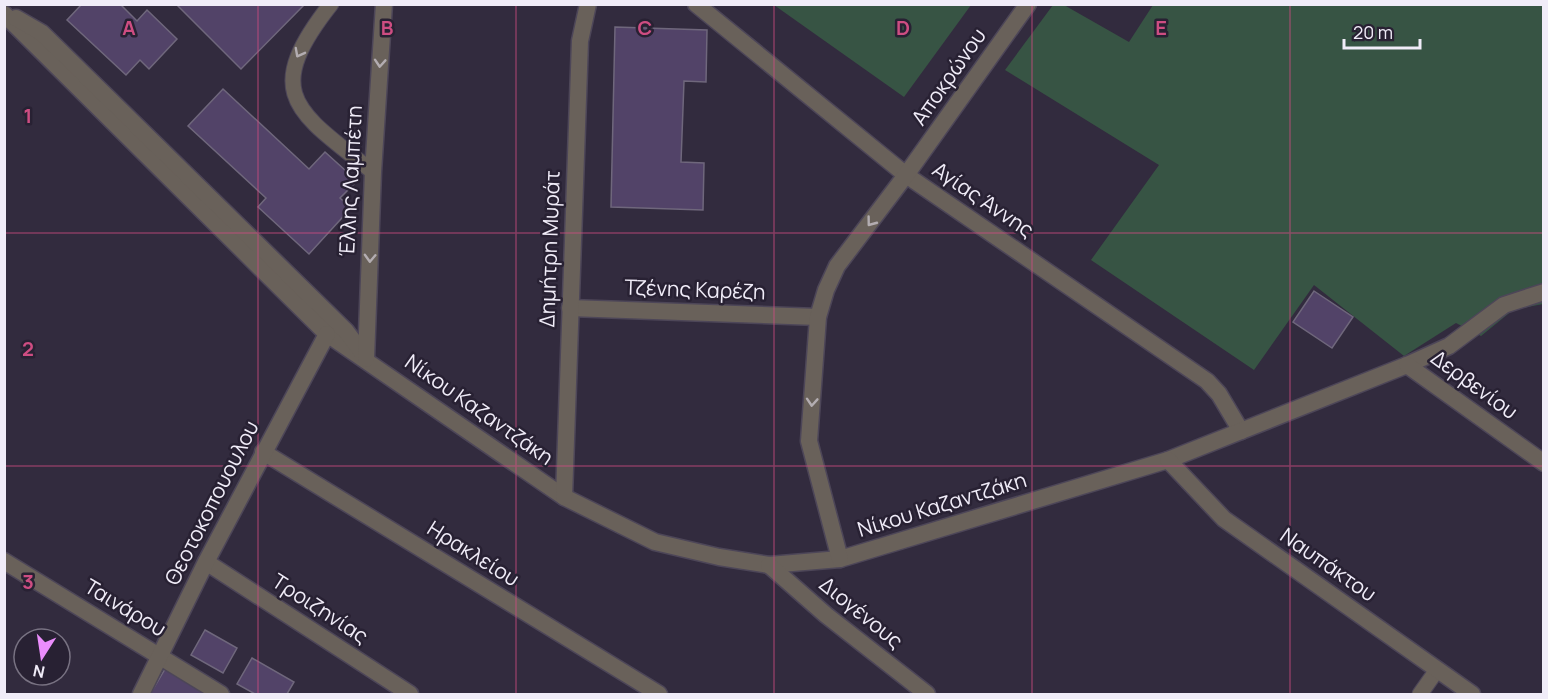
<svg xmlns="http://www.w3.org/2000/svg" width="1548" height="699" font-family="Manrope,sans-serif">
<rect width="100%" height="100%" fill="#322b3e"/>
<g fill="#375444">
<path d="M774 5H971L904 97Z"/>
<path d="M1053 5H1064L1129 42 1153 5H1543V304L1513 310 1481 336 1456 323 1404 356 1314 285 1254 370 1091 260 1159 165 1005 70Z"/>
</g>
<g fill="#524368" stroke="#6f677c" stroke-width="1.5">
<path d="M82 4H120L137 21 147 10 177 39 149 69 140 60 126 75 67 20Z"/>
<path d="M176 4H305L241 69Z"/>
<path d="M615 27 707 30 706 82 684 81 681 162 704 163 703 210 611 207Z"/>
<path d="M223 89 309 169 325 152 357 181 340 198 351 208 309 254 258 207 266 198 188 126Z"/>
<path d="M1314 291 1353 317 1332 348 1293 322Z"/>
<path d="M205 630 237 648 223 673 191 655Z"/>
<path d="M252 658 294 682 287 694H255L237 684Z"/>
<path d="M165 669 209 694H150Z"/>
</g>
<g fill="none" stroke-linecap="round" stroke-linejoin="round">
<defs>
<g id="service">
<path d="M331 4C259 95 298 112 373 172"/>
<path d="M1420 694 1437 670"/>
</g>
<g id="minor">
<path d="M696 4 906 175 1207 381 1219 394 1241 431"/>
<path d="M4 14 327 334 564 497 655 542 719 557 769 565 840 559 1168 460 1407 365 1449 346 1504 305 1544 292"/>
<path d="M16 18 42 33 346 331 361 351"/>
<path d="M570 308 818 317"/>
<path d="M366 359 373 172 384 4"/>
<path d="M1407 365 1544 463"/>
<path d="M263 452 659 694"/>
<path d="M1168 460 1224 519 1472 694"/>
<path d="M564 497 580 41 588 4"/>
<path d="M840 559 809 441 818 317 826 290 837 266 906 175 1028 4"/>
<path d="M4 561 221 694"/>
<path d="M206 562 410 694"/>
<path d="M769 565 826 615 927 694"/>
<path d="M141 694 206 562 327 334"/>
</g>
</defs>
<use href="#service" stroke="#4d4658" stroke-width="17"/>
<use href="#minor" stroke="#4d4658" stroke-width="19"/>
<use href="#service" stroke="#69615a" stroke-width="15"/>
<use href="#minor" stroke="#69615a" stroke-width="16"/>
</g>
<defs><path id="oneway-chevron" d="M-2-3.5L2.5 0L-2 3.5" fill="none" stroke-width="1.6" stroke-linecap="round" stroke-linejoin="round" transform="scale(1.5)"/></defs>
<g stroke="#b3adb1">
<use href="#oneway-chevron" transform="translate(299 53) rotate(118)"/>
<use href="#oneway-chevron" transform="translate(380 63) rotate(94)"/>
<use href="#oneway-chevron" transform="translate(871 222) rotate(127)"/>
<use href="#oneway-chevron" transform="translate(370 258) rotate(92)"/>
<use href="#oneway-chevron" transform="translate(812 402) rotate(94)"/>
</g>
<path fill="none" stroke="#ce4d82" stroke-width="1.5" stroke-opacity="0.55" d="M258 4V694M516 4V694M774 4V694M1032 4V694M1290 4V694M4 233H1544M4 466H1544"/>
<g text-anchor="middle" stroke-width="5" stroke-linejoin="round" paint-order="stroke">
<g font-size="21" fill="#f0ecf8" stroke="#282133">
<text transform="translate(949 77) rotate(-55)" y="7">Αποκρώνου</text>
<text transform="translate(351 181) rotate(-87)" y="7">Έλλης Λαμπέτη</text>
<text transform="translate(983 200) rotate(34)" y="7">Αγίας Άννης</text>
<text transform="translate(550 249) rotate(-88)" y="7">Δημήτρη Μυράτ</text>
<text transform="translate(695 290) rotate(2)" y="7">Τζένης Καρέζη</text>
<text transform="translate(1474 385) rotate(36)" y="7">Δερβενίου</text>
<text transform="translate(479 410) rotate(35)" y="7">Νίκου Καζαντζάκη</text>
<text transform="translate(212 503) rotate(-63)" y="7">Θεοτοκοπουουλου</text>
<text transform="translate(942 505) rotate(-17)" y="7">Νίκου Καζαντζάκη</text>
<text transform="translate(473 554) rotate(32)" y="7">Ηρακλείου</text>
<text transform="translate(1328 565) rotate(35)" y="7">Ναυπάκτου</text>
<text transform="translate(125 608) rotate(31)" y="7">Ταινάρου</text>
<text transform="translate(320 609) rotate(33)" y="7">Τροιζηνίας</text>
<text transform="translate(861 613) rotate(39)" y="7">Διογένους</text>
</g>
</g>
<g font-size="20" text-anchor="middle" font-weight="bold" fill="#ce4d82" stroke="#282133" stroke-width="5" stroke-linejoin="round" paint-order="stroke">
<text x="129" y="35">A</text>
<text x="387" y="35">B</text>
<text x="645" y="35">C</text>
<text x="903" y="35">D</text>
<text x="1161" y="35">E</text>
<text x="28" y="123">1</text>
<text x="28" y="356">2</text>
<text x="28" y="589">3</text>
</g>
<rect width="1548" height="699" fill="none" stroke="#f0ecf8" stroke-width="12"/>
<g transform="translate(42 657) rotate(192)"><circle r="28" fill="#282133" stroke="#787282" stroke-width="1.5"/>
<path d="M0-4.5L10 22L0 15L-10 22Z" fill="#eb8dfc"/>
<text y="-9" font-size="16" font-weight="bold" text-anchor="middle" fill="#f0ecf8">N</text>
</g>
<path d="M1344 39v9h76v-9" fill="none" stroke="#f0ecf8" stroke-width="3"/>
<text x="1353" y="39" font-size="18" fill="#f0ecf8" stroke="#282133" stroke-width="4.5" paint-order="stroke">20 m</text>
</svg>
